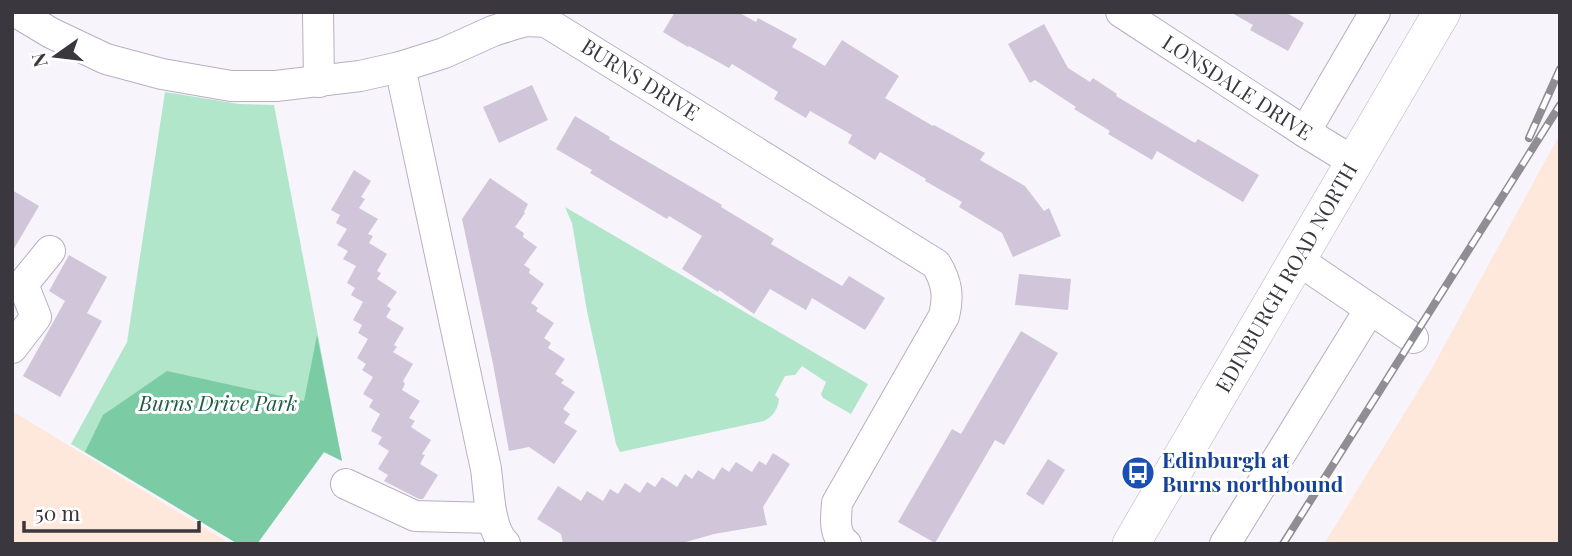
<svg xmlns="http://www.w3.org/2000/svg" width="1572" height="556" font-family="'Playfair Display',serif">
<rect width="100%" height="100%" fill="#f8f4fc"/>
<g fill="#fee7db">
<path d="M1560 134V544H1324L1431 370Z"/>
<path d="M12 411 231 544H12Z"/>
</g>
<g fill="#b1e6ca">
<path d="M165 92 239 104 274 105 342 461 324 452 257 544H238L71 444 127 342Z"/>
<path d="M565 207 868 384 851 414 823 398 821 394 826 382 802 366 795 375 785 376 775 395 779 399C778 410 772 417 764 421L620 452 616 444 587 311 572 223Z"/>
</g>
<path fill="#7bcca5" d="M317 335 342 461 324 452 257 544H238L85 452 103 415 167 371 304 401Z"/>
<g fill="#d1c5da">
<path d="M675 12H738L756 22 758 18 797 39 792 47 825 66 842 40 899 76 885 98 933 126 934 125 985 153 980 160 1025 186 1044 211 1049 208 1061 236 1013 257 1002 233 959 207 962 202 925 181 926 179 880 152 875 160 848 143 852 135 810 111 806 118 774 99 778 92 732 64 729 68 689 46 688 47 663 32Z"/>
<path d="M1230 12H1285L1304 23 1288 51 1250 30 1253 25Z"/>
<path d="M1044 24 1068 68 1090 82 1093 78 1117 94 1116 96 1195 143 1198 139 1259 175 1243 202 1157 151 1152 160 1108 134 1110 131 1074 109 1076 107 1035 80 1030 83 1008 44Z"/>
<path d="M532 85 548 120 499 143 483 107Z"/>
<path d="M575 116 610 137 609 139 722 205 721 207 774 239 771 244 842 286 849 276 885 298 865 330 812 298 806 310 770 289 754 314 719 290 718 292 682 269 702 236 669 216 667 219 590 173 592 170 556 149Z"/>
<path d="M354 170 371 181 361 197 365 199 359 208 378 219 368 234 373 236 369 243 387 254 377 271 381 273 377 279 397 292 387 306 391 309 386 317 404 328 394 345 397 347 393 352 413 364 403 381 405 384 402 390 420 401 409 418 415 421 411 427 431 440 422 454 425 455 420 464 438 475 423 499H419L384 481 388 475 378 469 389 451 378 444 382 437 371 431 380 414 369 407 373 400 363 394 373 377 362 370 366 364 357 358 368 339 358 333 362 325 353 320 363 302 351 295 355 288 347 283 356 266 343 259 348 251 337 245 347 229 336 223 340 215 331 210Z"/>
<path d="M490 178 528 204 524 212 525 213 515 227 524 233 523 237 537 247 524 265 530 269 529 273 544 284 531 303 538 308 536 311 554 323 544 338 551 343 548 348 565 359 555 374 564 380 561 383 575 392 563 409 570 414 564 423 577 431 554 464 529 447 509 451 493 364 462 219Z"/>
<path d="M12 190 39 206 12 252Z"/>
<path d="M69 255 107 277 87 313 102 321 60 397 23 376 65 301 49 291Z"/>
<path d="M1019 274 1071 279 1068 310 1015 305Z"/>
<path d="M1021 331 1058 353 1004 445 995 440 935 543 898 522 952 429 961 434Z"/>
<path d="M773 453 790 464 763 507 767 525 714 534 679 544H563L561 534 537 519 558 486 581 501 587 491 603 501 610 489 618 494 625 483 640 493 647 482 655 487 662 477 677 487 685 474 692 479 698 470 714 480 722 467 729 472 736 462 752 472 759 461 766 465Z"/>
<path d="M1048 459 1065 470 1043 505 1026 494Z"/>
</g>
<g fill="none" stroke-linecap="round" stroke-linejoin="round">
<defs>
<g id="minor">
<path d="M16 12 51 33 106 59 162 74 231 86H276L360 76 400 67 444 53 493 31 515 24 527 21 546 22 936 264C947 282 949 296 944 316L837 503C836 517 833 535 846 544"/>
<path d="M318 12 319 82"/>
<path d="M1121 12 1305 132 1354 162"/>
<path d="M400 67 486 469C489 490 489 529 505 544"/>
<path d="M1305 132 1375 12"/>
<path d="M1298 260 1413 338"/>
<path d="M12 348 36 317 23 284 50 251"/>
<path d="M346 484 415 516 492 518"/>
<path d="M1225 544 1370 309"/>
</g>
<path id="major" d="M1131 544 1442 12"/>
</defs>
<use href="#minor" stroke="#b9aec2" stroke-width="32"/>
<use href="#major" stroke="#b9aec2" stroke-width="38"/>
<use href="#minor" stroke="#fff" stroke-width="30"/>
<use href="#major" stroke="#fff" stroke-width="37"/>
<defs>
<g id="rail">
<path d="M1529 138 1560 69"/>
<path d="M1283 544 1560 105"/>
</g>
</defs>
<use href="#rail" stroke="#918d95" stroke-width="8"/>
<use href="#rail" stroke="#fff" stroke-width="5" stroke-dasharray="16" stroke-linecap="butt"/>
</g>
<defs>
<symbol id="bus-disc" viewBox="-11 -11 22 22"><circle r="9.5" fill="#1a4fb4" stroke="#fff"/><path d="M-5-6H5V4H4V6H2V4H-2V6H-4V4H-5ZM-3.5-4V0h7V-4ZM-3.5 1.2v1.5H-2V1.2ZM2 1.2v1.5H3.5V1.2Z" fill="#fff"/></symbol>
</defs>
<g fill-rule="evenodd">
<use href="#bus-disc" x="1119" y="454" width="38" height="38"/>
</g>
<g text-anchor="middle" stroke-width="6" stroke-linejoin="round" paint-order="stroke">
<g font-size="21" fill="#3b373f" stroke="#fff">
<text transform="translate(640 80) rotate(32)" y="7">BURNS DRIVE</text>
<text transform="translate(1237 88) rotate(33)" y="7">LONSDALE DRIVE</text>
<text transform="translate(1287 278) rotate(-60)" y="7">EDINBURGH ROAD NORTH</text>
</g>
<g font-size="21" font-style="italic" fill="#1f5c42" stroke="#fff">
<text x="218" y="411">Burns Drive Park</text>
</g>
<g font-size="21" font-weight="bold" fill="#164399" stroke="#fff" text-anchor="start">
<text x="1162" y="468">Edinburgh at<tspan x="1162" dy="24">Burns northbound</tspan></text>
</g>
</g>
<rect width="1572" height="556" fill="none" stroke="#3b373f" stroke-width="28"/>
<g transform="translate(56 56) rotate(256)" stroke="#ffffff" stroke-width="5" paint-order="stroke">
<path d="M0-5L12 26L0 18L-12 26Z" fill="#3b373f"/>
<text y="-10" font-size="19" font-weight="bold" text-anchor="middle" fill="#3b373f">N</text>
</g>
<path d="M24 521v10h175v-10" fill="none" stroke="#3b373f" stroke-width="3.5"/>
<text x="35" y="521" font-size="21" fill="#3b373f" stroke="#ffffff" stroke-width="5" paint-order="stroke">50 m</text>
</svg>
